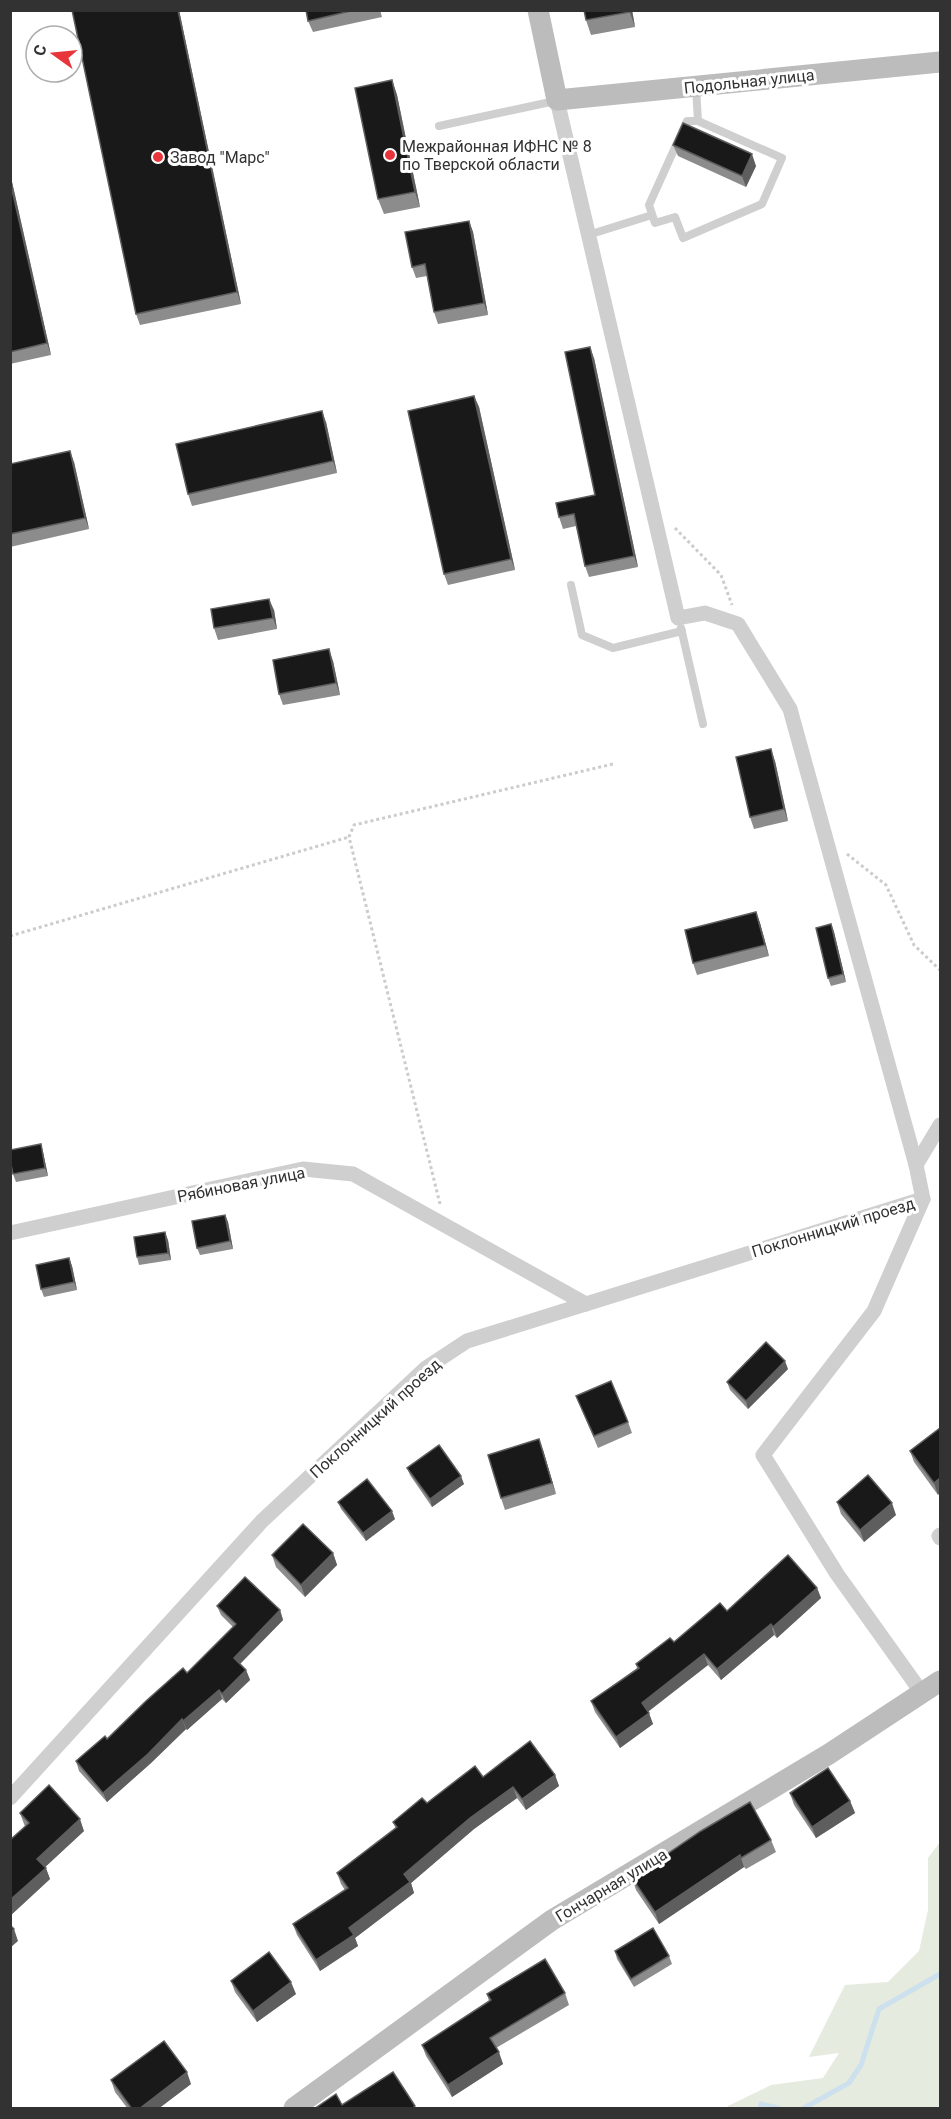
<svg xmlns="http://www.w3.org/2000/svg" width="951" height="2119" font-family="Roboto,sans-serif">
<rect width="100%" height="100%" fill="#fff"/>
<path fill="#e5ebde" d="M940 1842V2108H727L728 2106 771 2085 823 2078 839 2053 809 2057 845 1985 888 1982 919 1951 928 1910V1858Z"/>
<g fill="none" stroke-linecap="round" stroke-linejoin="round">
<g stroke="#cde0ee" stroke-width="5">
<path d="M760 2108 761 2104 778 2108"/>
<path d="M804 2108 849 2083 861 2065 879 2009 940 1974"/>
</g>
<g stroke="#ccc" stroke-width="3" stroke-dasharray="3 3" stroke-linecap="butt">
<path d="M675 528 721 575 732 605"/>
<path d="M847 854 886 885 914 945 940 970"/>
<path d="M10 936 349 837"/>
<path d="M440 1204 349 837 354 825 613 764"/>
</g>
<g stroke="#cfcfcf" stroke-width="8">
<path d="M696 88 698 121"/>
<path d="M687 121H698L782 158 762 204 683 238 675 217 655 223 649 205Z"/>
<path d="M439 126 555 101"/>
<path d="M588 235 652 215"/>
<path d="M571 585 582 635 613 648 682 631"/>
<path d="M681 628 703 724"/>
</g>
<g stroke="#cfcfcf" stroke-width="15">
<path d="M557 100 678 618 705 613 738 624 790 709 916 1165 923 1199 874 1311 763 1455 837 1574 922 1693"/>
<path d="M916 1165 940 1125"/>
<path d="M10 1233 303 1169 353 1174 586 1304"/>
<path d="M940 1535 939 1536 940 1538"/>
<path d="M10 1798 262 1521 426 1368 467 1341 923 1199"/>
</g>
<g stroke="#bcbcbc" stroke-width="21">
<path d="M538 10 557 100 940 62"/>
<path d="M294 2108 552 1920 829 1754 940 1681"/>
</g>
</g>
<g fill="#8c8c8c">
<path d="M179 10 241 304 140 325 136 314Z"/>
<path d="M306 10H380L382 17 313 32 308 21Z"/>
<path d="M584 10H632L635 27 591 35 586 20Z"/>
<path d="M392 80 397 95 420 207 384 214 378 199Z"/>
<path d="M673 145 756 166 746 187 678 156Z"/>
<path d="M10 173 51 355 10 364Z"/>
<path d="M469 221 473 232 488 315 438 324 434 312 427 276 416 278 412 267Z"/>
<path d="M594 358 638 567 589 577 585 566 576 526 563 529 559 517 595 495Z"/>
<path d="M474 396 479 407 515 570 448 585 444 574Z"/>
<path d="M326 422 337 473 192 506 188 494Z"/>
<path d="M74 462 89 529 10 547V464Z"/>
<path d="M274 610 277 629 218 640 214 628Z"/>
<path d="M333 661 340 695 283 705 279 694Z"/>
<path d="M775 761 788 821 754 829 750 817Z"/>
<path d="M756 912 760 923 769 956 697 975 693 963Z"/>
<path d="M831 924 834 932 846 982 831 986 828 978Z"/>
<path d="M41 1144 43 1152 48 1176 16 1182 13 1174Z"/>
<path d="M225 1215 228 1222 233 1249 200 1255 197 1248Z"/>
<path d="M168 1240 171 1260 139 1265 137 1257Z"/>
<path d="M69 1258 72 1266 77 1290 44 1297 41 1289Z"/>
<path d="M788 1369 748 1409 730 1390 727 1382Z"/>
<path d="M576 1396 628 1422 632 1433 598 1448Z"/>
<path d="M940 1428 938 1495 914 1462 910 1451Z"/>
<path d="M543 1450 556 1494 505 1510 501 1498Z"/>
<path d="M407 1468 464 1484 432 1507 410 1475Z"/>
<path d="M338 1502 395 1519 366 1541 341 1509Z"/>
<path d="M837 1502 896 1515 864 1542 841 1514Z"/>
<path d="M333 1553 337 1565 305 1597 276 1567 272 1555Z"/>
<path d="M817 1588 821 1598 777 1638 774 1635 721 1680 708 1665 648 1712 653 1724 620 1748 595 1712 591 1701 637 1668 636 1664 727 1611Z"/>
<path d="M217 1606 280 1610 283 1620 240 1664 246 1670 250 1680 226 1703 222 1699 187 1730 186 1729 151 1763 107 1802 79 1771 76 1761 107 1739 187 1673 233 1627 221 1615Z"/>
<path d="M555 1775 559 1786 526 1810 517 1798 474 1829 411 1883 414 1893 355 1938 358 1946 320 1971 297 1935 293 1924 345 1890 341 1884 337 1873 396 1829 393 1822 427 1803 483 1777Z"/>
<path d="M790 1793 850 1801 855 1813 816 1838 794 1805Z"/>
<path d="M20 1813 84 1831 45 1867 50 1879 10 1916V1840L25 1826 24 1824Z"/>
<path d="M771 1840 776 1852 746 1869 744 1867 659 1924 636 1890 632 1878Z"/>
<path d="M615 1951 669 1956 672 1964 634 1987 617 1959Z"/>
<path d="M231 1981 296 1994 257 2022 235 1992Z"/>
<path d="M565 1993 569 2005 496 2048 503 2064 452 2097 426 2056 422 2045 489 2001 487 1994Z"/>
<path d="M111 2080 191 2084 158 2109H128L115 2092Z"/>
</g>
<g fill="#5e5e5e">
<path d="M178 10H179L241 304 237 292Z"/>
<path d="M629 10H632L635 27Z"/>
<path d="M392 80 397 95 420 207 415 192Z"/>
<path d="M752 154 756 166 746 187 742 176Z"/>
<path d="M10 173 51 355 47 343 10 181Z"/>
<path d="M469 221 473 232 488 315 484 303Z"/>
<path d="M590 347 594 358 638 567 634 556Z"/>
<path d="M474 396 479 407 515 570 511 559Z"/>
<path d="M322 411 326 422 337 473 333 461Z"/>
<path d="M70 451 74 462 89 529 85 518Z"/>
<path d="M269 599 274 610 277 629 273 618Z"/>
<path d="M329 649 333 661 340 695 336 683Z"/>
<path d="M771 749 775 761 788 821 784 809Z"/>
<path d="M756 912 760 923 769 956 765 945Z"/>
<path d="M831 924 834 932 846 982 843 974Z"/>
<path d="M41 1144 43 1152 48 1176 45 1168Z"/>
<path d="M225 1215 228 1222 233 1249 230 1241Z"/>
<path d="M165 1232 168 1240 171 1260 168 1253Z"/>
<path d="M69 1258 72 1266 77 1290 74 1282Z"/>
<path d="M785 1361 788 1369 748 1409 746 1401Z"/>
<path d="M539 1439 543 1450 556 1494 552 1483Z"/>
<path d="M461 1476 464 1484 432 1507 430 1499Z"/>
<path d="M940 1478V1493L938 1495 934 1483Z"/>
<path d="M892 1503 896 1515 864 1542 860 1530Z"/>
<path d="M392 1511 395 1519 366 1541 363 1533Z"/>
<path d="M333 1553 337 1565 305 1597 301 1585Z"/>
<path d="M817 1588 821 1598 777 1638 773 1627Z"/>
<path d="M280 1610 283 1620 237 1667 234 1658Z"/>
<path d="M771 1624 774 1635 721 1680 717 1669Z"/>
<path d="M704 1654 708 1665 646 1713 642 1703Z"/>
<path d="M246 1670 250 1680 226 1703 222 1694Z"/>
<path d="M219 1690 222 1699 187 1730 183 1721Z"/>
<path d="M649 1713 653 1724 620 1748 616 1737Z"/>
<path d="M182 1719 186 1729 151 1763 107 1802 103 1793Z"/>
<path d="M555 1775 559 1786 526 1810 522 1799Z"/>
<path d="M513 1787 517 1798 474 1829 411 1883 414 1893 355 1938 358 1946 320 1971 316 1960 404 1874 470 1818Z"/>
<path d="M850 1801 855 1813 816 1838 812 1827Z"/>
<path d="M80 1819 84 1831 42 1870 37 1859Z"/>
<path d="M740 1855 744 1867 659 1924 655 1912Z"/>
<path d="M46 1868 50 1879 10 1916V1900Z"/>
<path d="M14 1929 18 1941 10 1948V1933Z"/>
<path d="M291 1982 296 1994 257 2022 253 2011Z"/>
<path d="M499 2052 503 2064 452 2097 448 2085Z"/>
<path d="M187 2072 191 2084 158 2109H139Z"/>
</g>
<g fill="#191919" stroke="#5e5e5e" stroke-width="1.5">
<path d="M72 10H178L237 292 136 314Z"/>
<path d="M306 10H355L308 21Z"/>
<path d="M584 10H629L630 12 586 20Z"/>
<path d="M392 80 415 192 378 199 355 88Z"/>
<path d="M683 123 752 154 742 176 673 145Z"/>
<path d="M10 181 47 343 10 352Z"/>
<path d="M469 221 484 303 434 312 425 264 412 267 405 232Z"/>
<path d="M590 347 634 556 585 566 574 514 559 517 556 503 595 495 565 352Z"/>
<path d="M474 396 511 559 444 574 408 411Z"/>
<path d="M322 411 333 461 188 494 176 444Z"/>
<path d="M70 451 85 518 10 534V464Z"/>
<path d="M269 599 273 618 214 628 211 609Z"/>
<path d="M329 649 336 683 279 694 273 660Z"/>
<path d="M771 749 784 809 750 817 736 757Z"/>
<path d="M756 912 765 945 693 963 685 930Z"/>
<path d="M831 924 843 974 828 978 816 928Z"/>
<path d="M41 1144 45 1168 13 1174 10 1160V1150Z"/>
<path d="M225 1215 230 1241 197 1248 192 1221Z"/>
<path d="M165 1232 168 1253 137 1257 134 1237Z"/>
<path d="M69 1258 74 1282 41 1289 36 1265Z"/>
<path d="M766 1342 785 1361 746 1401 727 1382Z"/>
<path d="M611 1381 628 1422 594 1436 576 1396Z"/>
<path d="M940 1428V1478L934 1483 910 1451Z"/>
<path d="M539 1439 552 1483 501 1498 488 1455Z"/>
<path d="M439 1445 461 1476 430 1499 407 1468Z"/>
<path d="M868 1475 892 1503 860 1530 837 1502Z"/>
<path d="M367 1479 392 1511 363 1533 338 1502Z"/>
<path d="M303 1524 333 1553 301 1585 272 1555Z"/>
<path d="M788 1555 817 1588 773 1627 771 1624 717 1669 704 1654 642 1703 649 1713 616 1737 591 1701 639 1668 636 1664 670 1638 674 1642 720 1603 727 1611Z"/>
<path d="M245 1577 280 1610 234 1658 246 1670 222 1694 219 1690 183 1721 182 1719 148 1754 103 1793 76 1761 105 1736 107 1739 146 1701 183 1668 187 1673 236 1624 217 1606Z"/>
<path d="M530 1741 555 1775 522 1799 513 1787 470 1818 404 1874 410 1882 349 1928 354 1935 316 1960 293 1924 348 1888 337 1873 397 1827 393 1822 422 1798 427 1803 475 1766 483 1777Z"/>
<path d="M828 1768 850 1801 812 1827 790 1793Z"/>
<path d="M49 1785 80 1819 37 1859 46 1868 10 1900V1840L29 1823 20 1813Z"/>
<path d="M750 1802 771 1840 741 1858 740 1855 655 1912 632 1878 701 1831Z"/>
<path d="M10 1925 14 1929 10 1933Z"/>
<path d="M653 1928 669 1956 631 1979 615 1951Z"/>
<path d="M269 1952 291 1982 253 2011 231 1981Z"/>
<path d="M545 1959 565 1993 490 2038 499 2052 448 2085 422 2045 491 2000 487 1994Z"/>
<path d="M164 2041 187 2072 139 2109H132L111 2080Z"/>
<path d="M393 2072 415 2106 412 2109H314L336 2094 342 2105Z"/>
</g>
<g fill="#e8353c" stroke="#fff" stroke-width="2">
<circle cx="390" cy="155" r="6"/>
<circle cx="158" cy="157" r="6"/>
</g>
<g text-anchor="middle" stroke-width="6" stroke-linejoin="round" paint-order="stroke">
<g font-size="16" fill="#323232" stroke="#fff">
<text transform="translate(749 81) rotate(-6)" y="6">Подольная улица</text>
<text transform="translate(241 1184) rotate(-11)" y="6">Рябиновая улица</text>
<text transform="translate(833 1227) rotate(-17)" y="6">Поклонницкий проезд</text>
<text transform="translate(375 1418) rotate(-42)" y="6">Поклонницкий проезд</text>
<text transform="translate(611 1885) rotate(-31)" y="6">Гончарная улица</text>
</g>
<g font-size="16" fill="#323232" stroke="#fff" text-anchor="start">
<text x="402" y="152">Межрайонная ИФНС № 8<tspan x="402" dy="18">по Тверской области</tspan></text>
<text x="170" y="163">Завод "Марс"</text>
</g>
</g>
<rect width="951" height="2119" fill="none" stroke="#323232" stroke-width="24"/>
<g transform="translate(54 54) rotate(285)"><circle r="28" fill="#ffffff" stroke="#adadad" stroke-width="1.5"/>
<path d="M0-4.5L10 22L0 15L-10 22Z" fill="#e8353c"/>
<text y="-9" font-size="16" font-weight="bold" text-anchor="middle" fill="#323232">С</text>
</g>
</svg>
